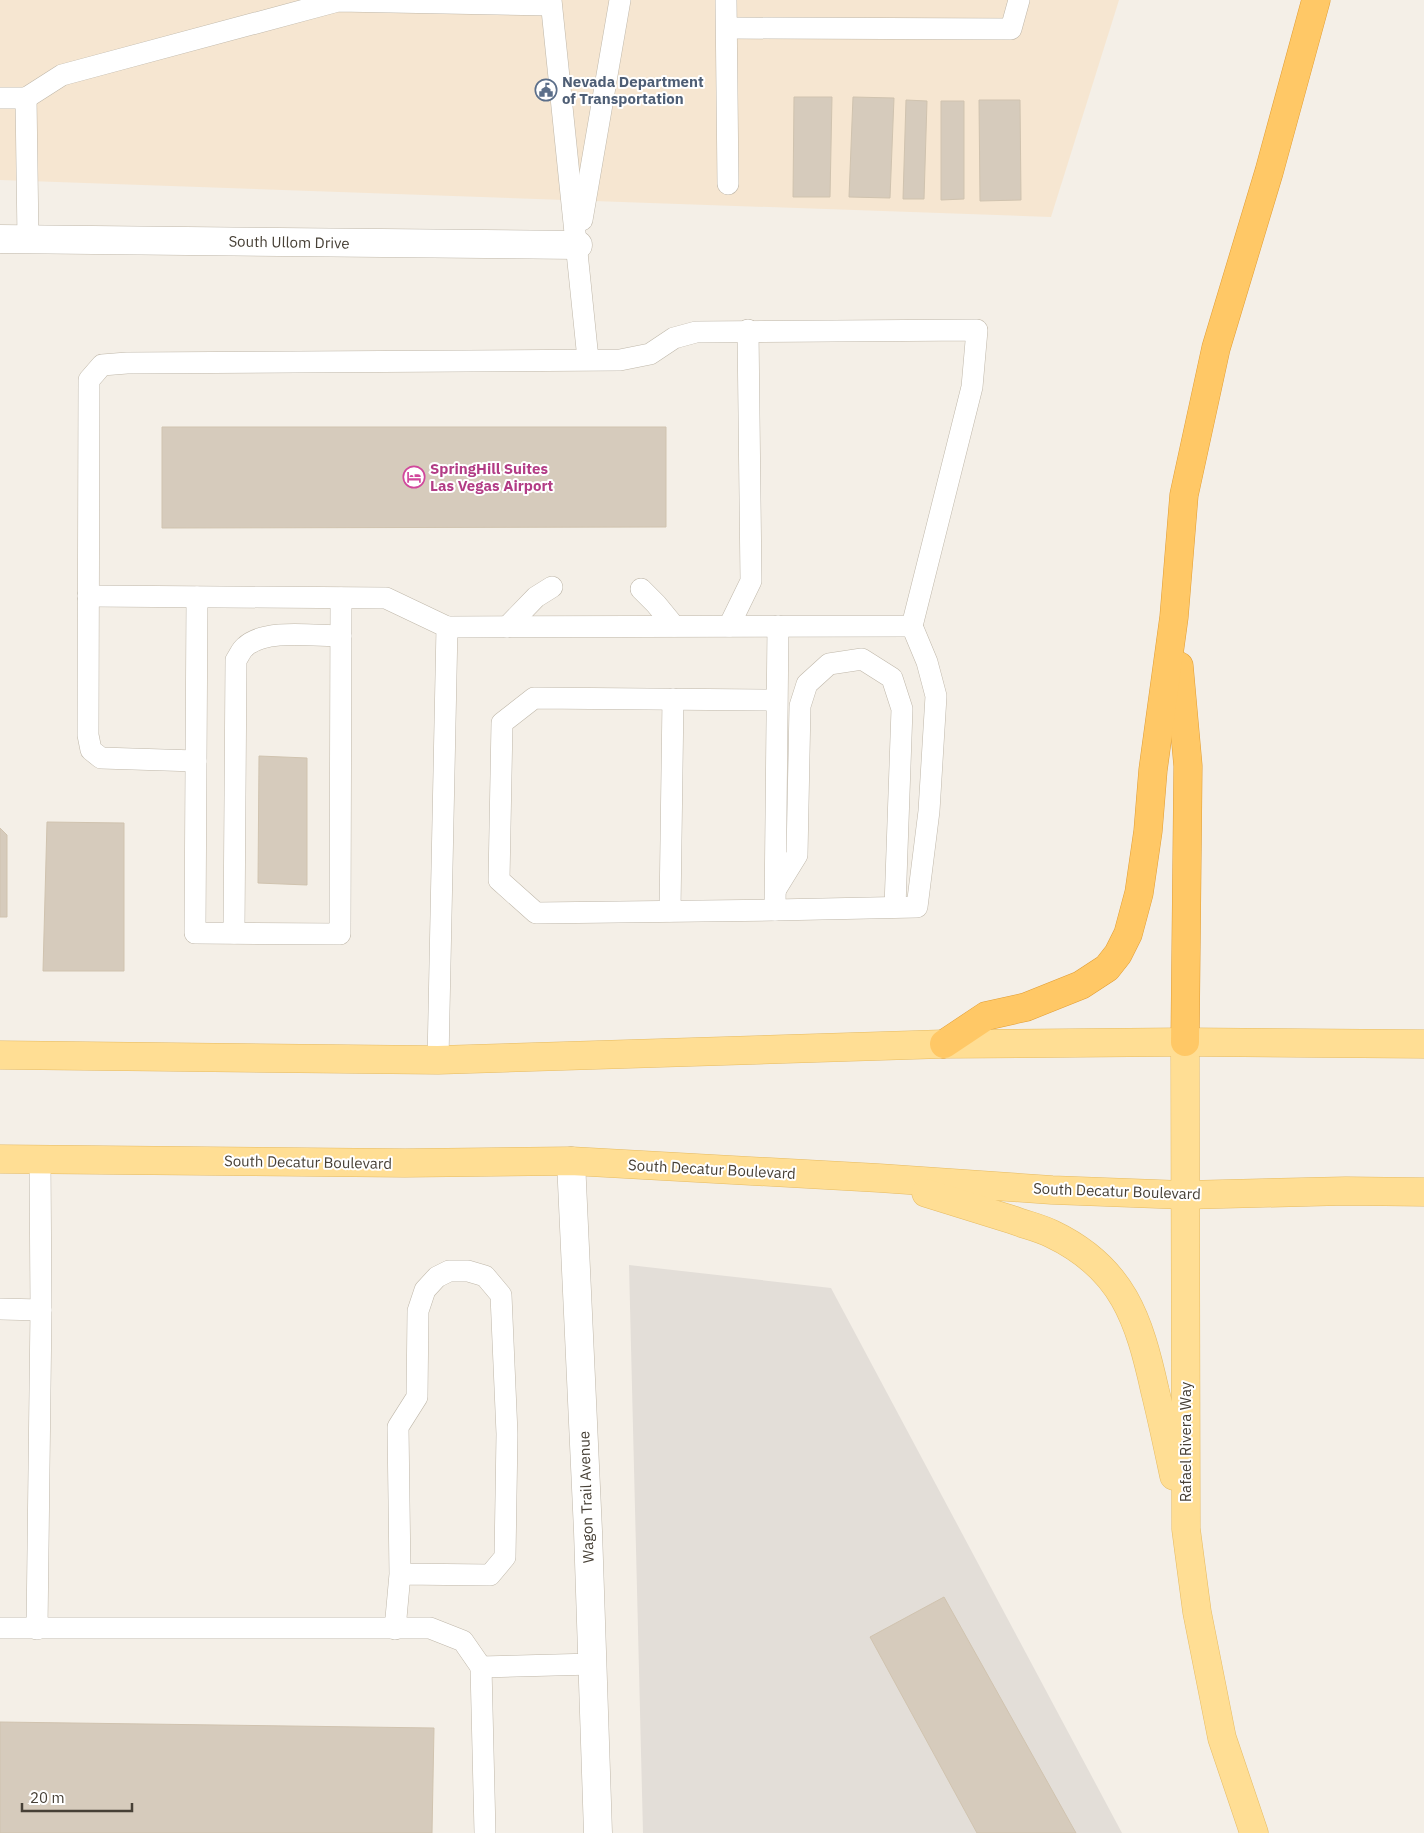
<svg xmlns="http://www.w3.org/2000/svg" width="1424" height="1833" viewBox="0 0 1424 1833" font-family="'IBM Plex Sans',sans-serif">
<rect width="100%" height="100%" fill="#f4efe7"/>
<path fill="#f6e6d1" d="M0 0H1119L1051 217 0 180Z"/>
<path fill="#e3ded8" d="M629 1265 831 1288 1122 1833H643Z"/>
<g fill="#d6cbbc" stroke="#d0c3af">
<path d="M794 97H832L830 197H793Z"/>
<path d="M853 97 894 98 890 198 849 197Z"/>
<path d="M906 100 927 101 924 199H903Z"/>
<path d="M979 100H1020L1021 200 980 201Z"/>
<path d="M941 101H964V199L941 200Z"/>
<path d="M162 427H666V527L162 528Z"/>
<path d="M259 756 307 758V885L258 883Z"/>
<path d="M47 822 124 823V971H43Z"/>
<path d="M0 828 7 835V917H0Z"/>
<path d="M944 1597 1076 1833H977L870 1637Z"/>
<path d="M0 1722 434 1728 432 1833H0Z"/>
</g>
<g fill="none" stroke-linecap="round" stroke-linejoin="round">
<g stroke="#bfb7a9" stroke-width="22">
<g id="service">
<path d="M551 0 588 359"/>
<path d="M726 0 728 184"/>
<path d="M727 28 1011 29 1019 0"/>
<path d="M0 98H26L28 239"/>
<path d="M26 98 62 75 338 1 551 5"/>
<path d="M582 220 620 0"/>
<path d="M641 589 656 604 674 626"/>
<path d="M88 596 386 598 447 627 438 1060"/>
<path d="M197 597 195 933 340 934 341 598"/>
<path d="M729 626 751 581 748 330"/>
<path d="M507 627 536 597 552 587"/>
<path d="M777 700 534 698 502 723 499 880 536 913 775 910 778 626"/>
<path d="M196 761 101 758 91 750 88 735 89 380 102 365 127 363 620 360 650 354 674 338 696 332 977 330 972 387 912 626 447 627"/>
<path d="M776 889 797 855 800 706 807 684 829 664 862 659 892 678 902 709 895 907"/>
<path d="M775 910 917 907 929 811 936 696 927 662 912 626"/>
<path d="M670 911 673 699"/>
<path d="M234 933 236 660C239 656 241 650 245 647 265 628 314 636 341 636"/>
<path d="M0 1309 41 1310"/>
<path d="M0 1628H430L463 1641 481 1667 593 1664"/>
<path d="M37 1629 41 1310 40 1159"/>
<path d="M395 1629 400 1574 398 1427 417 1397 418 1311 425 1290 437 1277 449 1271H468L485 1276 501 1295 507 1434 505 1557 490 1575 400 1574"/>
<path d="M481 1667 485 1833"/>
</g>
</g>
<g stroke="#bfb7a9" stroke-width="29">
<g id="minor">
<path d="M0 239 578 245"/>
<path d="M571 1161 588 1531 598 1833"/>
</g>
</g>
<g stroke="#e6bb62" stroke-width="29">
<g id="primary">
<path d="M1185 1042 1186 1529 1197 1612 1222 1738 1254 1833"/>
<path d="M0 1055 438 1060 944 1044 1185 1042 1424 1044"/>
<path d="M0 1159 405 1163 571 1161 879 1178 1052 1190 1184 1195 1346 1191 1424 1192"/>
<path d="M926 1193C955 1202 984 1211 1013 1220 1026 1225 1040 1228 1052 1234 1123 1268 1139 1319 1155 1391 1162 1419 1168 1448 1174 1476"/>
</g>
</g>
<g stroke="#e19d34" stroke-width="29">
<g id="motorway">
<path d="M1179 666 1188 766 1185 1042"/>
<path d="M944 1044 986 1016 1026 1007 1081 985 1107 968 1118 954 1128 934 1139 893 1148 831 1153 770 1174 617 1184 495 1216 348 1269 172 1316 0"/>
</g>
</g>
<use href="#service" stroke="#fff" stroke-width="21"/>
<use href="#minor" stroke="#fff" stroke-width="28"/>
<use href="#primary" stroke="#ffde94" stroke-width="28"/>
<use href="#motorway" stroke="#ffc866" stroke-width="28"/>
</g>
<defs>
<g id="civic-ring" transform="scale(1.125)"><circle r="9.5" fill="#fff" stroke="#5c6f8a" stroke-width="1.5"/><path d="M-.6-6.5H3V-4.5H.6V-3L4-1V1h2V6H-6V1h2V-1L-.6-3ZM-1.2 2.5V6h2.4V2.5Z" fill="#5c6f8a"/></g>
<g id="hotel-ring" transform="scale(1.125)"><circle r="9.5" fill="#fff" stroke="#d1479c" stroke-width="1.5"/><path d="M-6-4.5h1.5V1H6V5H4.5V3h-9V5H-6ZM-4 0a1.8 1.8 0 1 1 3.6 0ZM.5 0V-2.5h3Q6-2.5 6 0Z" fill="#d1479c"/></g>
</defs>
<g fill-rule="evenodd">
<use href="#civic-ring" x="546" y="90"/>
<use href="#hotel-ring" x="414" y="477"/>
</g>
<g text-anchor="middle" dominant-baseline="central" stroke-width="4" stroke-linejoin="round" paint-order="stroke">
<g font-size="15" font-weight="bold" fill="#4e5e75" stroke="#fff" text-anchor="start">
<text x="562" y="81">Nevada Department<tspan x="562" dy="17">of Transportation</tspan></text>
</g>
<g font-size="15" fill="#474036" stroke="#fff">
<text transform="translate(289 242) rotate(1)">South Ullom Drive</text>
<text transform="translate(308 1162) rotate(1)">South Decatur Boulevard</text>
<text transform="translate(712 1169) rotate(3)">South Decatur Boulevard</text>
<text transform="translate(1117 1191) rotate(2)">South Decatur Boulevard</text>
<text transform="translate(1185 1442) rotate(-90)">Rafael Rivera Way</text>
<text transform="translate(586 1497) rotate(-92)">Wagon Trail Avenue</text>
</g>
<g font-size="15" font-weight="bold" fill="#b23c85" stroke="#fff" text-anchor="start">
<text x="430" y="468">SpringHill Suites<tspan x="430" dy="17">Las Vegas Airport</tspan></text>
</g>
</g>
<path d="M22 1803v8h110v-8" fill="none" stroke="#474036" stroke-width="2.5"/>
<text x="30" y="1803" font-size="15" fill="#474036" stroke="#ffffff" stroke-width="4" paint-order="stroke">20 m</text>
</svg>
